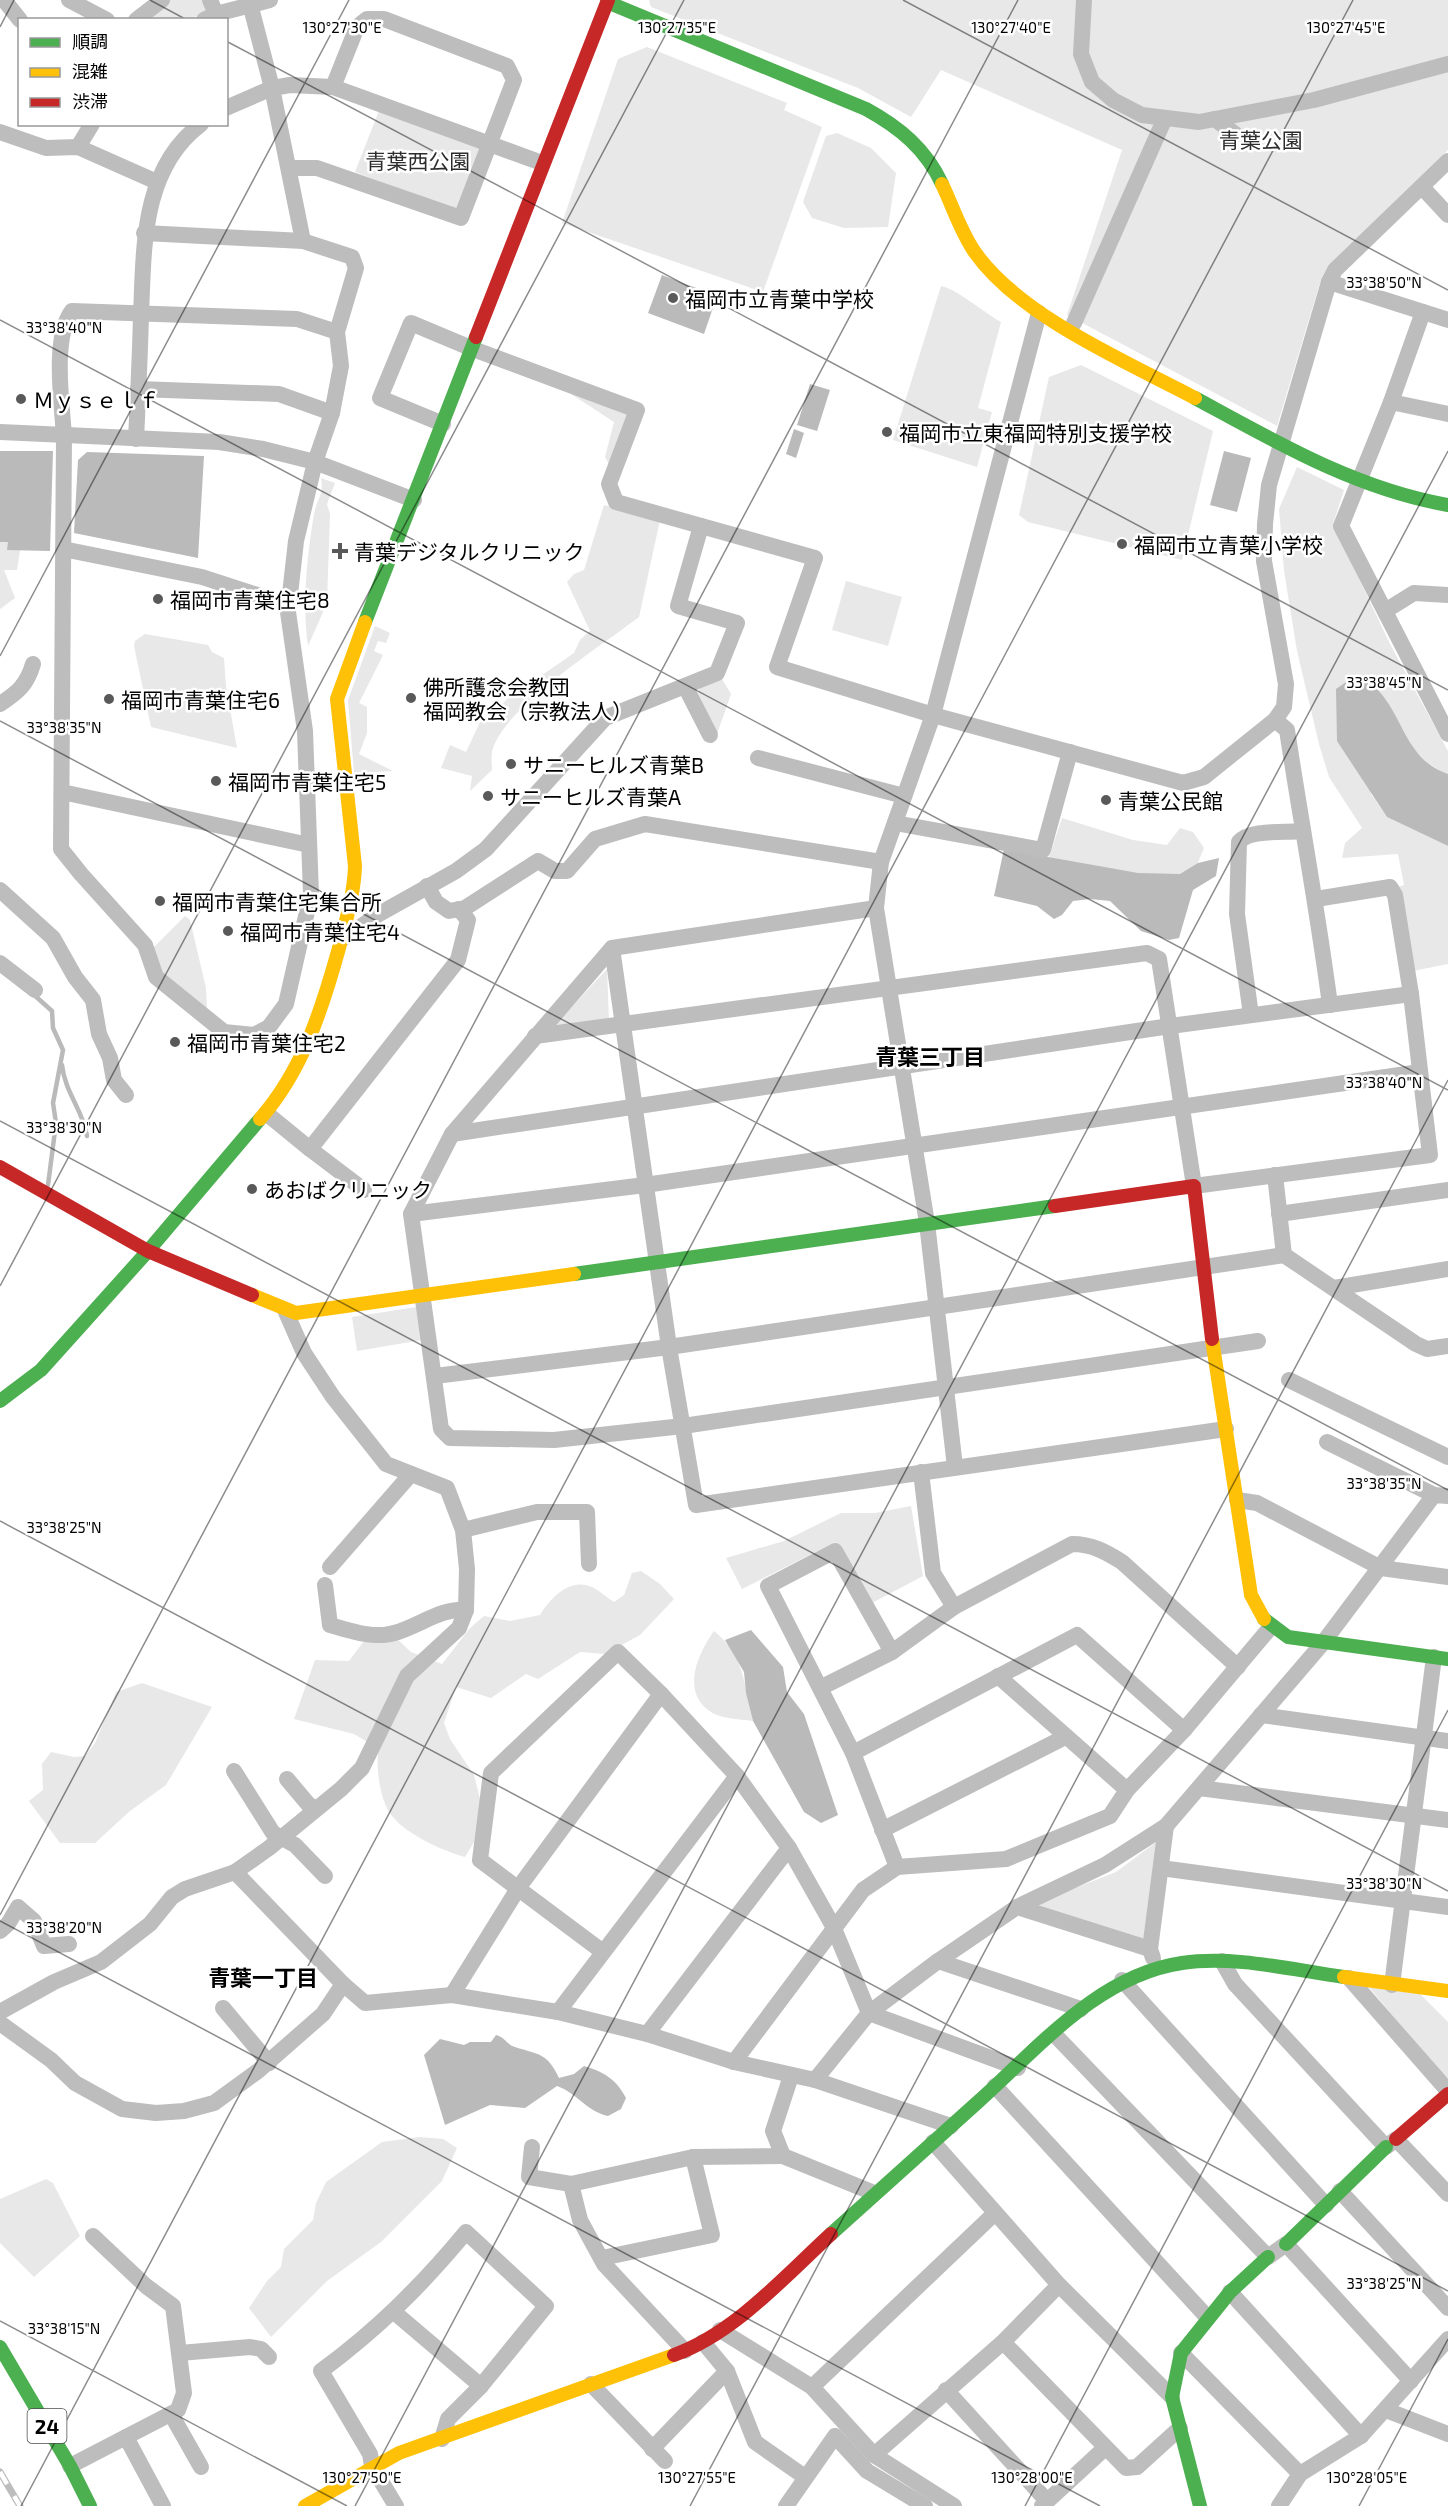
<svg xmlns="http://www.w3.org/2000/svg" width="1448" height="2506" viewBox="0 0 1448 2506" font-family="'Exo 2','Noto Sans JP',sans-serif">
<rect width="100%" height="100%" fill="#fff"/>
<g fill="#e8e8e8">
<path d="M169 0H203L206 10 192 19 145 20Z"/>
<path d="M649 0H1448V150L1329 267 1319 286 1277 426 1067 315 1122 150 941 70 911 117 858 88 651 7Z"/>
<path d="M647 47 787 103 784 110 822 127 763 292 562 223 618 59Z"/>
<path d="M380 108 481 147 457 211 355 172Z"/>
<path d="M837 133 871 148 896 173 888 227 844 228 812 218 803 202 826 136Z"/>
<path d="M941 286C957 289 983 312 1001 322L978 408 992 412 977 467 893 440Z"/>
<path d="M1081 365 1213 431 1182 560 1028 522 1019 515 1049 377Z"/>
<path d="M565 390 633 413 600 496 610 466 605 457 614 422Z"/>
<path d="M1297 467 1344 490 1333 524 1390 644 1448 751V774C1412 761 1397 721 1379 690L1371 794 1387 817 1448 846V964L1413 971 1398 887 1404 885 1398 854 1342 858 1345 843 1362 828 1329 777 1319 744 1297 651 1284 571 1279 509Z"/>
<path d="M321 478 335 483 327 504 330 514 327 603 308 646C302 604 307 556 314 514 317 498 324 496 321 478Z"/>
<path d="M604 505 660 520 639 617C604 644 501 709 492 752 491 757 492 764 492 770L470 791 472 776 441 768 450 745 466 752 480 722 486 721 506 700 574 653 580 640 590 631 567 582 574 574 584 570Z"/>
<path d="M0 542H8V550H20L17 570H4L15 598 0 609Z"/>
<path d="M846 581 902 597 888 646 832 630Z"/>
<path d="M375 626 390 633 386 643 378 641 374 651 383 655 359 703 367 707V733L359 754 393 771 354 773 348 700Z"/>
<path d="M145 634 208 645 212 652 224 658 226 686 237 748 151 727 134 646 135 641Z"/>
<path d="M722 679 731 694 717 734 698 693 701 685Z"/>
<path d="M1062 818 1133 840 1167 845 1180 828 1193 832 1204 848 1193 874 1176 886 1049 857Z"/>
<path d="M185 916 190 920 206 988 207 1010 161 974 150 951Z"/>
<path d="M607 969 609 1021 555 1025Z"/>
<path d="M416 1307 422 1340 357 1351 352 1317Z"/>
<path d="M911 1506 923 1576 872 1603 835 1542 742 1589 726 1558 784 1541 841 1513H875Z"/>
<path d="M641 1571 660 1584 674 1599 640 1635 605 1654 580 1652 538 1679 526 1674 491 1698 456 1687 444 1723 450 1739 474 1775 481 1803 479 1834 465 1857C443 1851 406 1834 392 1816 380 1802 375 1765 379 1749L354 1734 294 1719 315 1660 349 1661 364 1641 395 1637 411 1652 442 1664 470 1628 484 1616 510 1621 540 1615C550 1599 568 1579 589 1586 598 1589 606 1597 614 1602L624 1595 632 1573Z"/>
<path d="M714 1631C746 1657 743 1684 753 1721 739 1719 719 1719 708 1710 681 1689 699 1652 714 1631Z"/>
<path d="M142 1683 212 1707 166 1785 130 1811 95 1843H60L29 1801 43 1790 42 1764 51 1752 74 1757 85 1756 95 1743 116 1692Z"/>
<path d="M1159 1840 1145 1936 1141 1940 1034 1904 1116 1872Z"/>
<path d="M1369 1987 1420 1994 1448 2022V2078L1441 2074Z"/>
<path d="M419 2137 443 2139 457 2148 442 2181 381 2242 327 2281 271 2337 249 2308 267 2281 281 2267 284 2249 313 2220 316 2203 326 2182 382 2142Z"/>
<path d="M46 2179 53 2183 80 2236 34 2277 0 2243V2199Z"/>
</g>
<g fill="#bababa">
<path d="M662 275 717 296 704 334 648 313Z"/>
<path d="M810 384 830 390 817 431 797 425Z"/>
<path d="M794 429 804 433 796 458 786 454Z"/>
<path d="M0 451H53L50 551 7 550 8 542H0Z"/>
<path d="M1224 451 1251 458 1237 512 1210 505Z"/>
<path d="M87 452 204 456 198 558 74 533 78 460Z"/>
<path d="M1355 676C1363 680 1374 685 1379 691 1405 721 1406 759 1448 774V846L1387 817 1337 741 1336 689Z"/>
<path d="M1004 849 1138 873 1180 874 1198 863 1219 858 1216 876 1193 890 1179 938 1169 940 1141 931 1110 901 1090 899 1073 901 1062 915 1054 919 1037 906 994 896Z"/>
<path d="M751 1630 783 1667 787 1692 804 1714 838 1815 821 1823 804 1812 753 1721 746 1693 744 1672 725 1640Z"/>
<path d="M496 2035C505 2037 507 2045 515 2047 540 2055 547 2053 559 2078L574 2074 584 2066C604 2072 616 2079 626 2098L621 2109 608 2116C586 2111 577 2093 557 2086L525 2108 490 2105 445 2125 424 2055 440 2039 464 2045 470 2042H491Z"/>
</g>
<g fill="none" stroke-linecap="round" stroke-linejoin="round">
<g stroke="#bababa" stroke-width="4.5">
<path d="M33 994 52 1011 53 1028 63 1050 53 1103 56 1123 48 1185"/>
<path d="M62 1065C65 1093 83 1110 87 1136"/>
</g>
<g stroke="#bdbdbd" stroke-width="16">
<path d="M4 0 20 20"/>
<path d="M69 0 107 20"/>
<path d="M210 0 216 14"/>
<path d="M249 0 272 88 303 241 352 257 356 268 337 332 341 366 332 413 315 462 296 541 288 612 305 731 311 894 286 1004 269 1027 254 1035 224 1032 156 977 145 945 81 874 61 849 64 436C62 404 52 337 72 311L297 319 337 332"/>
<path d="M1084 0 1081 54 1092 82 1113 100 1142 115 1199 122 1314 100 1448 64"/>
<path d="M136 20 162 0"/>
<path d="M204 20 216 14 270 0"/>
<path d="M226 108 272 88 290 85 333 87 542 163"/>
<path d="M1215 119 1235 134"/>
<path d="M0 132 46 148 78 147 157 182"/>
<path d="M78 147 92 124"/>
<path d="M289 168H317L461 218 514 80 507 66 384 19H367L357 27 333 87"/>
<path d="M1422 187 1448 215"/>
<path d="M144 233 303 241"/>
<path d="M1329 282 1335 270 1448 161"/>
<path d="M1074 323 1165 118"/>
<path d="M138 389 279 394 332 413"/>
<path d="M1391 402 1423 312"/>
<path d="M1448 414 1391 402 1341 526 1448 734"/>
<path d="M443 424 380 398 411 323 473 349 637 410 609 484 616 502 815 558 777 667 933 715 1183 783 1204 777 1275 720 1284 707 1286 684 1264 561 1265 524 1269 485 1329 282 1448 320"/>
<path d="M0 432 219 442 263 449 315 462 414 500"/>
<path d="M136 439C138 398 140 356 141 315 144 248 141 169 201 124"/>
<path d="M63 549 202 577 288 605"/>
<path d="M1385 611 1414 593 1448 595"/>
<path d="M685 686 710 735"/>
<path d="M0 704C17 693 27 685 33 664"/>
<path d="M1275 720 1287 730C1301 822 1318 913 1330 1005"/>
<path d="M758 758 904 796"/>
<path d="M62 792 309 845"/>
<path d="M895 823 1043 850 1070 752"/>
<path d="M427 886 436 902 449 911 465 908 538 861 555 871H567L595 839 645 824 881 862"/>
<path d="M0 890 53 938 75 977 93 1000 99 1034 110 1058 114 1080 126 1095"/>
<path d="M876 908 612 948 452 1134 411 1214 441 1429 450 1438 554 1440 683 1426 1258 1341"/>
<path d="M341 940 379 914 456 871 486 849 605 718 717 673 737 623 678 606 701 526"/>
<path d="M612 948 669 1347 696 1505 1226 1429"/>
<path d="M0 963 35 990"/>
<path d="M1251 1015 1237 914 1239 842C1250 829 1285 833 1302 831"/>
<path d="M535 1036 1147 953 1159 959 1194 1186 1430 1155 1411 994 1395 895 1390 887 1316 899"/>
<path d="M266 1113 310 1149 458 960 468 920 459 909"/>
<path d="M452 1134 1170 1026 1411 994"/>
<path d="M310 1149 364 1190"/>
<path d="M1275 1175 1284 1255 1416 1344 1427 1349 1448 1346"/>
<path d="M411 1214 645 1185 1420 1072"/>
<path d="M1279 1214 1448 1190"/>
<path d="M1334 1288 1448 1269"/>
<path d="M435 1376 669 1347 1284 1255"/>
<path d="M1289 1380 1448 1457"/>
<path d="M1327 1442 1434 1495"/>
<path d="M955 1467 927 1223 876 908 881 862 933 715 1039 313"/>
<path d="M921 1472 933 1573 954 1607"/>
<path d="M1237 1500 1257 1503 1381 1568 1448 1577"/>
<path d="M463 1530 537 1512H587L589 1564"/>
<path d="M330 1567 411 1474"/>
<path d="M325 1585 330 1625C344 1629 361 1635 376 1635 408 1637 435 1607 466 1610"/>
<path d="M892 1652 835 1551 768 1586 853 1753 897 1867"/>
<path d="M998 1676 1127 1790"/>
<path d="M820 1688 892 1652 954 1607 1072 1544C1092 1544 1106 1552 1122 1562L1238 1667"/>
<path d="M1261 1715 1448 1741"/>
<path d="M853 1753 1077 1635 1184 1730"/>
<path d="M234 1771 273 1833 295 1845 325 1876"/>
<path d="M287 1779 308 1804 316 1809"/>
<path d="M1199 1788 1448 1820"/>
<path d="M882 1830 1065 1737"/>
<path d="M1161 1868 1448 1907"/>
<path d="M1017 1907 1105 1865 1166 1826 1322 1644 1434 1495 1448 1496"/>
<path d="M0 1931 8 1924 18 1907 34 1921 44 1946 69 1944"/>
<path d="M603 1952 480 1860 491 1773 618 1652 661 1694"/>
<path d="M1153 1958 1150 1949 1166 1826"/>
<path d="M938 1961 1081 2009"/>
<path d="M1222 1961 1235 1984 1386 2147 1396 2139 1448 2194"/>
<path d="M1349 1978 1448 2091"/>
<path d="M1122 1980 1326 2205"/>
<path d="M343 1984 365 2003 452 1995"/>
<path d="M1392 1985 1434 1657"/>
<path d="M223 2008 269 2063"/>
<path d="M0 2012 54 1982 101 1962 150 1924 172 1897 185 1889 235 1872 269 1848 341 1789 362 1768 407 1676 459 1628 466 1610 467 1569 463 1530 447 1488 386 1464 333 1397 304 1353 285 1310"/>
<path d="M558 2012 737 1776"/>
<path d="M0 2023 51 2060 75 2083 122 2109 156 2113 184 2111 214 2103 258 2071 323 2014 343 1984 235 1872"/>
<path d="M647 2034 789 1848"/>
<path d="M1054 2034 1268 2257 1286 2244 1411 2381"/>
<path d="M734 2062 863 1890 897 1867 1006 1859 1110 1816 1127 1790 1184 1730 1270 1628"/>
<path d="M815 2080 869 2013 938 1961 1017 1907 1150 1949"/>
<path d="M995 2086 1207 2317"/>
<path d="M951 2126 815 2080 734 2062 647 2034 558 2012 452 1995 519 1887 661 1694 737 1776 789 1848 833 1926 869 2013 1018 2068"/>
<path d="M933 2142 1059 2285 1172 2397"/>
<path d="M532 2147 529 2177 571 2184"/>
<path d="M783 2156 874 2193"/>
<path d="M1340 2191 1448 2308"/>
<path d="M602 2258 712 2235 693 2157"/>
<path d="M1230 2292 1361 2436"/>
<path d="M394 2312 481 2386"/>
<path d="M720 2330 812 2387 874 2455 954 2506"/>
<path d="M703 2342 727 2371 755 2442 805 2477"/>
<path d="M1003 2342 1126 2468 1137 2467 1180 2428"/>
<path d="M685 2351 604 2264 580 2220 571 2184 693 2157 783 2156 773 2131 791 2076"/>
<path d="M180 2353 250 2347 261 2349 269 2357"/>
<path d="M1181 2353 1300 2474"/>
<path d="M591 2384 665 2461"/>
<path d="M812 2387 994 2214"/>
<path d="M946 2390 1047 2501"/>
<path d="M1386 2410 1448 2434"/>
<path d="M171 2414 201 2467"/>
<path d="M126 2437 163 2506"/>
<path d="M652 2449 727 2371"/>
<path d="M874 2455 1003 2342 1059 2285"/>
<path d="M70 2466 178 2410 184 2393 173 2306 146 2286 93 2236"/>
<path d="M396 2506 372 2466 370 2454 321 2371C378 2329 422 2285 466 2232L546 2306 481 2386 448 2419 442 2439"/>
<path d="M786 2506 835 2436 867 2471 925 2506"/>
<path d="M1042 2506 1105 2448"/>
<path d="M1279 2506 1300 2474 1361 2436 1448 2339"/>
</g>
<g stroke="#4caf50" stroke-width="14">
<path d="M607 2 866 109C899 127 926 149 942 184"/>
<path d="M1195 398C1276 442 1356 489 1448 505"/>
<path d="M365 622 476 337"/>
<path d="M574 1274 1055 1206"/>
<path d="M0 1401 41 1370 148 1251 260 1119"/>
<path d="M1264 1619 1288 1637 1448 1659"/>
<path d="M831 2234C880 2190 930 2145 979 2101 1038 2048 1099 1975 1182 1963 1234 1955 1292 1970 1344 1977"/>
<path d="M1286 2244 1386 2147"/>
<path d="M0 2347 70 2466 90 2506"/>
<path d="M1200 2506 1172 2397 1181 2353 1230 2292 1268 2257"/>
</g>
<g stroke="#ffc107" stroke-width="14">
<path d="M942 184C953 207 960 230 974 251 1019 316 1125 361 1195 398"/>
<path d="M260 1119C303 1070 322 1009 339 948 346 920 354 895 355 866L337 699 365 622"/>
<path d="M252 1295 296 1313 574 1274"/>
<path d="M1212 1339 1251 1595 1264 1619"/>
<path d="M1344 1977 1448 1991"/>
<path d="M305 2506 399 2453 674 2355"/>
</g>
<g stroke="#c62828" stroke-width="14">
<path d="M476 337 608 0"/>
<path d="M0 1167 148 1251 252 1295"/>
<path d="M1055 1206 1194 1186 1212 1339"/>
<path d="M1396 2139 1448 2094"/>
<path d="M674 2355C735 2333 784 2277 831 2234"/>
</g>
<g stroke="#bdbdbd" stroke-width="7">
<path id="rail" d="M0 2472 20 2506"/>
</g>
<use href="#rail" stroke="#fff" stroke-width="4.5" stroke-dasharray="14" stroke-linecap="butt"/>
</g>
<path fill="none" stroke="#000" stroke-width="1.5" stroke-opacity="0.45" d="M150 0 187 20M903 0 1448 290M0 27 14 0M226 41 1448 690M0 320 1448 1090M0 656 349 0M0 721 1448 1490M0 1121 1448 1891M0 1286 684 0M0 1521 1448 2291M0 1915 1018 0M0 1921 1100 2506M0 2321 347 2506M21 2506 1353 0M355 2506 1448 451M690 2506 1448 1080M1025 2506 1448 1710M1359 2506 1448 2339"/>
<g fill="#595959" stroke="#fff" stroke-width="2">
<circle cx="673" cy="298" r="6"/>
<circle cx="21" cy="399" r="6"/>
<circle cx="887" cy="432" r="6"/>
<circle cx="1122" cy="544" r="6"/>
<path d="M337 542h6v6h6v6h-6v6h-6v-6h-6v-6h6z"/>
<circle cx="158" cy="599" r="6"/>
<circle cx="411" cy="698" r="6"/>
<circle cx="109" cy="699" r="6"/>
<circle cx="511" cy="764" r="6"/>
<circle cx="216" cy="781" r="6"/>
<circle cx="488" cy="796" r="6"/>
<circle cx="1106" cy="800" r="6"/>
<circle cx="160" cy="901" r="6"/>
<circle cx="228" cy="931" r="6"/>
<circle cx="175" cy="1042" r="6"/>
<circle cx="252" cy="1189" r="6"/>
</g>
<g text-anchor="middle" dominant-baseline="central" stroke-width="5" stroke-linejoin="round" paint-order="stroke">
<rect fill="#fff" stroke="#4c4c4c" stroke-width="1.5" x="27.5" y="2409" width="39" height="34" rx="4.5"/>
<g font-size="20" font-weight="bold" fill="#000">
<text x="47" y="2426">24</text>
</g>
<g font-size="21" fill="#2d2d2d" stroke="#fff">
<text x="1261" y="139">青葉公園</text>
<text x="418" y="160">青葉西公園</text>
</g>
<g font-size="21" fill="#000" stroke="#fff" text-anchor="start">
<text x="685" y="298">福岡市立青葉中学校</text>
<text x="33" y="399">Ｍｙｓｅｌｆ</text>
<text x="899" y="432">福岡市立東福岡特別支援学校</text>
<text x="1134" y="544">福岡市立青葉小学校</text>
<text x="354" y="551">青葉デジタルクリニック</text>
<text x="170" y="599">福岡市青葉住宅8</text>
<text x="423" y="686">佛所護念会教団<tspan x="423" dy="24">福岡教会（宗教法人）</tspan></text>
<text x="121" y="699">福岡市青葉住宅6</text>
<text x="523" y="764">サニーヒルズ青葉B</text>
<text x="228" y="781">福岡市青葉住宅5</text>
<text x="500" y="796">サニーヒルズ青葉A</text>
<text x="1118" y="800">青葉公民館</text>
<text x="172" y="901">福岡市青葉住宅集合所</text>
<text x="240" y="931">福岡市青葉住宅4</text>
<text x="187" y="1042">福岡市青葉住宅2</text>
<text x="264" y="1189">あおばクリニック</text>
</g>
<g font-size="22" font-weight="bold" fill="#000" stroke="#fff">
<text x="930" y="1056">青葉三丁目</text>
<text x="263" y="1977">青葉一丁目</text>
</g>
</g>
<g font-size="15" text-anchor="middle" fill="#000" stroke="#fff" stroke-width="5" stroke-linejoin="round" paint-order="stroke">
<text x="342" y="33">130°27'30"E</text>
<text x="1011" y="33">130°27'40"E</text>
<text x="1346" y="33">130°27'45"E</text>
<text x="677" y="33">130°27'35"E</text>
<text x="1384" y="288">33°38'50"N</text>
<text x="64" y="333">33°38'40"N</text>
<text x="1384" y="688">33°38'45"N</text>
<text x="64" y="733">33°38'35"N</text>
<text x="1384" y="1088">33°38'40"N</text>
<text x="64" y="1133">33°38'30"N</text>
<text x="1384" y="1489">33°38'35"N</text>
<text x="64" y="1533">33°38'25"N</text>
<text x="1384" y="1889">33°38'30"N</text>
<text x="64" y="1933">33°38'20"N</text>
<text x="1384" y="2289">33°38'25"N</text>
<text x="64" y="2334">33°38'15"N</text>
<text x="362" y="2483">130°27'50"E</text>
<text x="697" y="2483">130°27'55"E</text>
<text x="1032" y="2483">130°28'00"E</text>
<text x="1367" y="2483">130°28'05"E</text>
</g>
<rect x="18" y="18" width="210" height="108" fill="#ffffff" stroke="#999999" stroke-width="1.5"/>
<rect x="30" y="38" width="30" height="9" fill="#4caf50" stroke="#999999" stroke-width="1.5"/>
<text x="72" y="48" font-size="18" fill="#000000">順調</text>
<rect x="30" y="68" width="30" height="9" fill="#ffc107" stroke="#999999" stroke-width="1.5"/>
<text x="72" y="78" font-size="18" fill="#000000">混雑</text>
<rect x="30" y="98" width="30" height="9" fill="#c62828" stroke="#999999" stroke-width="1.5"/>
<text x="72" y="108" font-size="18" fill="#000000">渋滞</text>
</svg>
